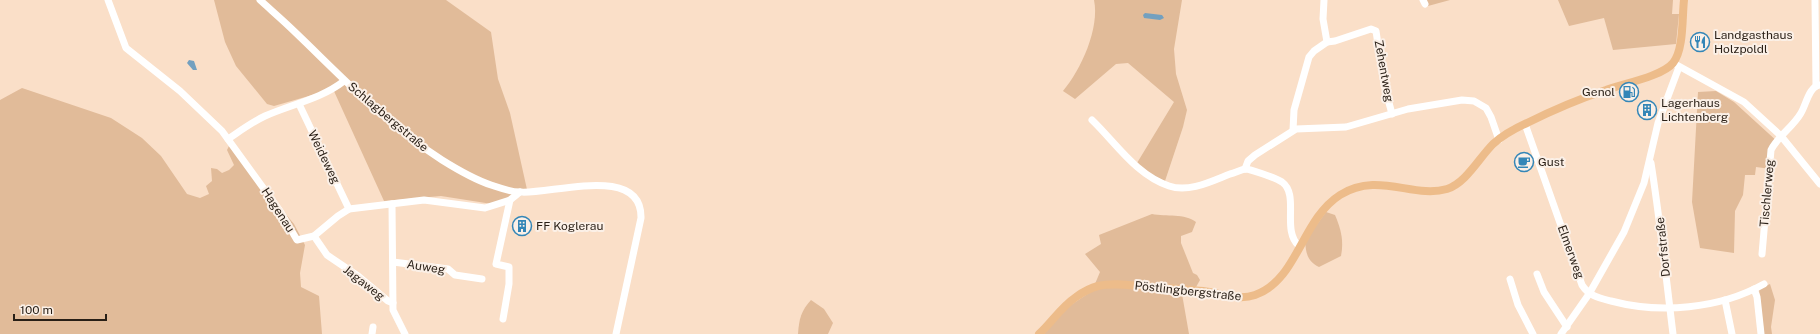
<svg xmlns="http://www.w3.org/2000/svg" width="1820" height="334" viewBox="0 0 1820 334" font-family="'Public Sans',sans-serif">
<rect width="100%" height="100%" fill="#fadfc8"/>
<g fill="#e1bb99">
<path d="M214 0H446L491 32 498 79 510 113 528 194 492 204 441 196 384 201 333 89 274 106 267 104 236 66 225 42Z"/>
<path d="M1094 0H1182L1174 49 1176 74 1187 110 1183 127 1165 181 1151 175 1137 163 1174 102 1128 63 1116 64 1075 99 1063 91C1081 70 1100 28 1094 0Z"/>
<path d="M1426 0H1450L1428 6Z"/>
<path d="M1558 0H1673L1672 14H1679L1676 44 1613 50 1604 18 1569 26Z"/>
<path d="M22 88 111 118 142 138 161 156 187 194 200 198 209 194 206 186 212 181 211 168 217 169 222 173 229 170 234 165 227 150 229 146 294 224 305 245 300 273 301 287 319 296 322 334H0V100Z"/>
<path d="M1716 91 1734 102 1779 143 1774 149 1771 169 1756 167 1755 175H1745L1743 195 1735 211 1734 253 1700 248 1692 202 1698 92Z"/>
<path d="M1326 212 1335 215C1341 229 1344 241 1341 256L1319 267C1307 261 1306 253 1305 241Z"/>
<path d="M1152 214C1166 217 1185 213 1196 222L1192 232 1181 236V243L1193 273 1197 275 1200 280 1196 287H1185L1182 294 1189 334H1044L1068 307 1092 291 1100 272 1085 254 1101 244 1099 235Z"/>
<path d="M1770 284 1775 300 1771 327 1772 334H1764L1759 289Z"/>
<path d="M811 300 824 309 833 323 828 334H798C799 319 801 311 811 300Z"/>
</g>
<g fill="#73a0bf">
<path d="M1145 13 1162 15 1164 18 1160 20 1144 18 1143 15Z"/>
<path d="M189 60 194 61 197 70H193L187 63Z"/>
</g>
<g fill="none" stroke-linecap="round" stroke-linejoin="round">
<g stroke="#fff" stroke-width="7">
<path d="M108 0 126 48 180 91 222 131 280 211 297 240 314 236 338 216 349 209 424 200 485 208 510 200 520 192"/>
<path d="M260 0C272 11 284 21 296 33 343 78 387 125 442 160 458 170 473 179 491 185 500 188 510 192 520 192 550 195 642 163 641 218L616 334"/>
<path d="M1423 0 1425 4"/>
<path d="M1815 0 1816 86"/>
<path d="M1327 42 1335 41 1371 29 1376 31 1384 84 1392 114"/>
<path d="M1675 64 1744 102 1781 136 1820 184"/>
<path d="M299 104 349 209"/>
<path d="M1092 120C1116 143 1136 175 1169 186 1189 193 1212 181 1230 174 1235 173 1240 170 1245 169 1250 169 1276 178 1282 182 1300 195 1281 230 1299 246"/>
<path d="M1525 124 1582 285C1589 296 1599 298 1611 301 1660 314 1719 309 1764 284"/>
<path d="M1293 130 1294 110 1309 57 1314 51 1327 42 1323 19 1324 0"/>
<path d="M228 139C240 131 252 122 265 116 292 104 321 99 344 81"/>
<path d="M1651 163C1660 220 1666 277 1673 334"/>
<path d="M1245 169 1248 161 1255 155 1296 129 1346 127 1408 109 1462 100 1474 101 1486 108 1491 117 1499 140"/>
<path d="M392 204 393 310 405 334"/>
<path d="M314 236 327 255 358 276 388 301 393 303"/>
<path d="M1762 254 1771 150C1778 136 1793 127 1801 113 1806 105 1809 86 1820 85"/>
<path d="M393 262 448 269 455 275 482 279"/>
<path d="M1537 274 1544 292 1567 327"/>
<path d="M1510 279 1518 305 1533 334"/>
<path d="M1754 289 1757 297 1761 334"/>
<path d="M1725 300 1732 334"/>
<path d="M503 319 509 284V267L496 264 510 200"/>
<path d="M372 334 373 327"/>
<path d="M1561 334 1589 294 1624 232 1644 183 1658 123 1679 67"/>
</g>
<path stroke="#edbc8a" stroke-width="8" d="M1039 334C1052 322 1061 307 1076 297 1083 292 1090 288 1098 286 1115 282 1134 286 1151 287 1168 288 1186 289 1203 291 1220 293 1238 301 1255 295 1298 280 1301 220 1340 195 1378 171 1413 199 1447 189 1466 183 1479 158 1493 144 1502 136 1516 128 1527 123 1553 110 1579 99 1606 90 1622 84 1663 76 1673 63 1684 50 1682 17 1684 0"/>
</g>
<defs>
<g id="restaurant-ring" transform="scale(1)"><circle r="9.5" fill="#fbf0e7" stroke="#3486b7" stroke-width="1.5"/><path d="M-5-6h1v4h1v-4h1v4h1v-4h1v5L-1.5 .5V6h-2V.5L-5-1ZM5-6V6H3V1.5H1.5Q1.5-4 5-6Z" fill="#3486b7"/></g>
<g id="fuel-ring" transform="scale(1)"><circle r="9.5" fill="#fbf0e7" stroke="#3486b7" stroke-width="1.5"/><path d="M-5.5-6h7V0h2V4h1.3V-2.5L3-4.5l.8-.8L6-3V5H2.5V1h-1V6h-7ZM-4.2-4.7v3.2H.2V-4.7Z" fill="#3486b7"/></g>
<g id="building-ring" transform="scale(1)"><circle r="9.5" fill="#fbf0e7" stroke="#3486b7" stroke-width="1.5"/><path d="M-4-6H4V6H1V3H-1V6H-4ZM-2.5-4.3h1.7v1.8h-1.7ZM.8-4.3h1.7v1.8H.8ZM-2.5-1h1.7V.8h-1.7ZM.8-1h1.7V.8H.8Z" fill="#3486b7"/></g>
<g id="cafe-ring" transform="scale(1)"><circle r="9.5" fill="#fbf0e7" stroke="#3486b7" stroke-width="1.5"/><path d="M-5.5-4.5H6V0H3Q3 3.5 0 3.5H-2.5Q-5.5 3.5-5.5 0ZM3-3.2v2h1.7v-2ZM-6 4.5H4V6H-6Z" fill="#3486b7"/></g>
</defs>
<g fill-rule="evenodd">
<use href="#restaurant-ring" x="1700" y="42"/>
<use href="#fuel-ring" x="1629" y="92"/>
<use href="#building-ring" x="1647" y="110"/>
<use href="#cafe-ring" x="1524" y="162"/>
<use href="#building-ring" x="522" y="226"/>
</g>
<g text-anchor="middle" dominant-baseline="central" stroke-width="4" stroke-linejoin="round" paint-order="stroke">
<g font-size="12" fill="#291f16" stroke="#fbf0e7" text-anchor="start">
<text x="1714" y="35">Landgasthaus<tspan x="1714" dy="14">Holzpoldl</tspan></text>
<text x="1615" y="92" text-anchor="end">Genol</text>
<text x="1661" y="103">Lagerhaus<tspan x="1661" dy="14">Lichtenberg</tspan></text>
<text x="1538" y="162">Gust</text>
<text x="536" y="226">FF Koglerau</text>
</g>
<g font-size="12" fill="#291f16" stroke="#fbf0e7">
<text transform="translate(1384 71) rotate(80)">Zehentweg</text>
<text transform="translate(388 117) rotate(40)">Schlagbergstraße</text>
<text transform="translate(324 157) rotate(64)">Weideweg</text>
<text transform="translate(1767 193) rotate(-85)">Tischlerweg</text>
<text transform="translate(278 210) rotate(57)">Hagenau</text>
<text transform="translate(1663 247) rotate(-96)">Dorfstraße</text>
<text transform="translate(1571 252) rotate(70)">Elmerweg</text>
<text transform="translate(426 267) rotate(9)">Auweg</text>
<text transform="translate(364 283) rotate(38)">Jagaweg</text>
<text transform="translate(1188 291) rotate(6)">Pöstlingbergstraße</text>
</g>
</g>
<path d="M14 314v6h92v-6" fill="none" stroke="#291f16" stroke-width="2"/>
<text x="20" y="314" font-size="12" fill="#291f16" stroke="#fbf0e7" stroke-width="3" paint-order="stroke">100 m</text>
</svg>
